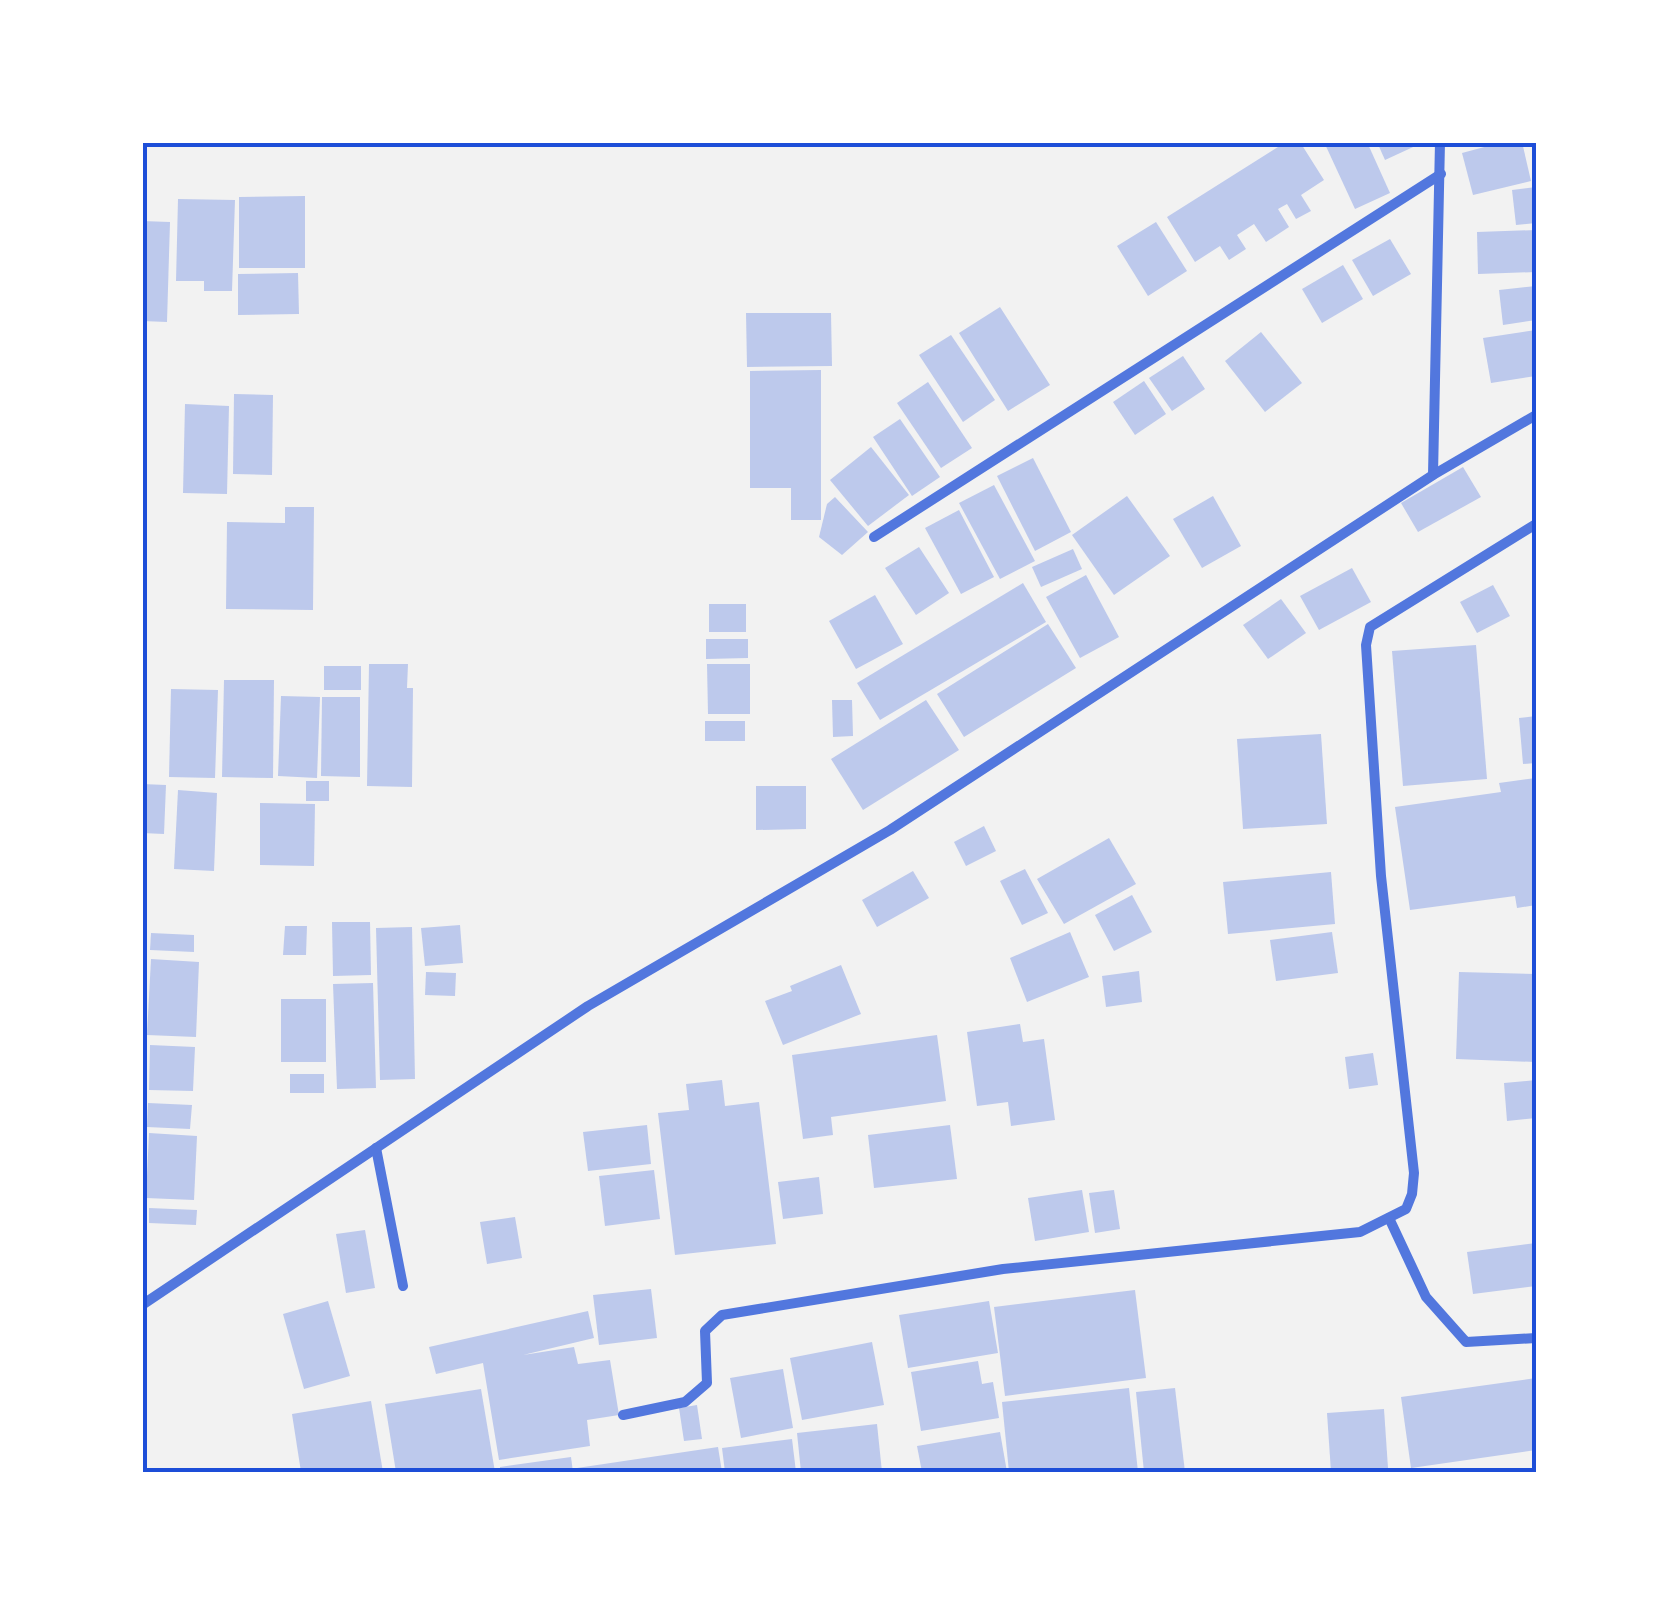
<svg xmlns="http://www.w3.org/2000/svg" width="1679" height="1615" viewBox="0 0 1679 1615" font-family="Arial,sans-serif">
<rect width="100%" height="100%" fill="#f2f2f2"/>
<g fill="#bdc9ec">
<path d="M1286 142H1300L1324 180 1301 195 1311 211 1296 219 1287 204 1278 209 1289 227 1266 242 1254 224 1237 235 1246 249 1229 260 1220 246 1195 262 1167 217Z"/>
<path d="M1324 142H1367L1390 193 1355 209Z"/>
<path d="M1377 142H1424L1385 160Z"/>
<path d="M1503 142H1522L1531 181 1473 195 1462 153Z"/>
<path d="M1536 187V223L1516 225 1512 190Z"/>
<path d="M305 196V268H239V197Z"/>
<path d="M178 199 235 200 232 291H204V281H176Z"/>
<path d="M142 221 170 222 167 322 142 321Z"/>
<path d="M1156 222 1187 271 1148 296 1117 246Z"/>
<path d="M1536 230V272L1478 274 1477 232Z"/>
<path d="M1390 239 1411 274 1373 296 1352 260Z"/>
<path d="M1343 265 1363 299 1322 323 1302 289Z"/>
<path d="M298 273 299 314 238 315V274Z"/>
<path d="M1536 286V320L1503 325 1499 290Z"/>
<path d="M1000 307 1050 385 1008 411 959 333Z"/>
<path d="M746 313H831L832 366 747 367Z"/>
<path d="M1536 330V376L1491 383 1483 338Z"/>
<path d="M1261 332 1302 383 1265 412 1225 361Z"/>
<path d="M951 335 995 400 963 422 919 355Z"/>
<path d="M1183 356 1205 389 1172 411 1149 378Z"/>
<path d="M821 370V520H791V488H750V371Z"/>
<path d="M1144 381 1166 414 1135 435 1113 402Z"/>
<path d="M928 382 972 448 941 468 897 403Z"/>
<path d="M234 394 273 395 272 475 233 474Z"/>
<path d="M185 404 229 406 227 494 183 493Z"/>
<path d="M900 419 940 477 912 496 873 437Z"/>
<path d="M871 447 909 495 868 526 830 480Z"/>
<path d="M1033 458 1071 532 1035 551 997 476Z"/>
<path d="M1463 467 1481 497 1418 532 1401 503Z"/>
<path d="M994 485 1035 561 1000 579 959 503Z"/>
<path d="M1127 496 1170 556 1114 595 1072 535Z"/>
<path d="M1213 496 1241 546 1202 568 1173 519Z"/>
<path d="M835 497 868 532 842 555 819 537 827 504Z"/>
<path d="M285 507H314L313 610 226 609 227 522 285 523Z"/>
<path d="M959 510 994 577 961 594 925 528Z"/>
<path d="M919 547 949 593 916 615 885 568Z"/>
<path d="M1073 549 1082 569 1041 587 1032 567Z"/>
<path d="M1352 568 1371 602 1319 630 1300 596Z"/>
<path d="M1086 575 1119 637 1080 658 1046 597Z"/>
<path d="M1023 583 1046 622 880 720 857 683Z"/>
<path d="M1493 585 1510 616 1477 633 1460 602Z"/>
<path d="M875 595 903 644 856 669 829 621Z"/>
<path d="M1281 599 1306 633 1268 659 1243 625Z"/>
<rect x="709" y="604" width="37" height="28"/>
<path d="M1048 624 1076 668 964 737 937 694Z"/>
<path d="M706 639H748V658L706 659Z"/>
<path d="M1476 645 1487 779 1403 786 1392 651Z"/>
<path d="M369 664H408L407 688H413L412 787 367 786Z"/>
<path d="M707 664H750V714H708Z"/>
<rect x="324" y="666" width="37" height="24"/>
<path d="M224 680H274L273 778 222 777Z"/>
<path d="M171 689 218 690 215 778 169 777Z"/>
<path d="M281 696 320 697 317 778 278 776Z"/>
<path d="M322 697H360V777L321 776Z"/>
<path d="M832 700H852L853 736 833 737Z"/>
<path d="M926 700 959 750 863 810 831 759Z"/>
<path d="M1536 716V763L1523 764 1519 718Z"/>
<rect x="705" y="721" width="40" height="20"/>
<path d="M1321 734 1327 824 1243 829 1237 739Z"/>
<path d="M1536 778V905L1517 908 1515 896 1410 910 1395 807 1501 792 1499 783Z"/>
<rect x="306" y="781" width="23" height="20"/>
<path d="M142 784 166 785 164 834 142 833Z"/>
<path d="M756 786H806V829L756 830Z"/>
<path d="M178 790 217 793 214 871 174 869Z"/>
<path d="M260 803 315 804 314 866 260 865Z"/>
<path d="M984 826 996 851 966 866 954 842Z"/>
<path d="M1109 838 1136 884 1064 924 1037 879Z"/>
<path d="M1025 869 1048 913 1022 925 1000 881Z"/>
<path d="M913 871 929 898 877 927 862 900Z"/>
<path d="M1331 872 1335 924 1228 934 1223 882Z"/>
<path d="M1132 895 1152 932 1114 951 1095 915Z"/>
<path d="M332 922H370L371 975 333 976Z"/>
<path d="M460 925 463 963 425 966 421 928Z"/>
<path d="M285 926H307L306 955H283Z"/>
<path d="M412 927 415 1079 380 1080 376 928Z"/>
<path d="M1070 932 1089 977 1027 1002 1010 958Z"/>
<path d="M1332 932 1338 973 1276 981 1270 940Z"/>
<path d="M151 933 194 935V952L150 950Z"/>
<path d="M151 959 199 962 196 1037 147 1035Z"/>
<path d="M841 965 861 1014 783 1045 765 1001 792 991 790 986Z"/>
<path d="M1139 971 1142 1002 1106 1007 1102 976Z"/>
<path d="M426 972 456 973 455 996 425 995Z"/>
<path d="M1459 972 1536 974V1062L1456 1059Z"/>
<path d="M373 983 376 1088 337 1089 333 984Z"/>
<rect x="281" y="999" width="45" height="63"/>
<path d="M1020 1024 1023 1042 1044 1039 1055 1120 1011 1126 1008 1102 977 1106 967 1032Z"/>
<path d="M937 1035 946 1101 831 1117 833 1135 803 1139 792 1055Z"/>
<path d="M150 1045 195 1047 193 1091 149 1090Z"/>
<path d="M1373 1053 1378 1085 1349 1089 1345 1057Z"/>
<rect x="290" y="1074" width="34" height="19"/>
<path d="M722 1080 725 1106 759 1102 776 1244 675 1255 658 1113 689 1110 686 1084Z"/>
<path d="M1536 1080V1118L1507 1121 1504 1083Z"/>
<path d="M148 1103 192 1105 190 1129 147 1127Z"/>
<path d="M647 1125 651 1164 588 1171 583 1132Z"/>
<path d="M950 1125 957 1179 874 1188 868 1135Z"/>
<path d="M149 1133 197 1136 194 1200 146 1198Z"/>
<path d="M654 1170 660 1219 605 1226 599 1176Z"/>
<path d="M819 1177 823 1214 783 1219 778 1182Z"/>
<path d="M1082 1190 1089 1232 1035 1241 1028 1198Z"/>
<path d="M1114 1190 1120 1229 1095 1233 1089 1193Z"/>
<path d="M149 1208 197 1210 196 1225 149 1223Z"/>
<path d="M515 1217 522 1258 487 1264 480 1222Z"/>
<path d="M365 1230 375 1288 346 1293 336 1234Z"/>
<path d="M1536 1243V1286L1473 1294 1467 1252Z"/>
<path d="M651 1289 657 1338 599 1345 593 1295Z"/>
<path d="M1135 1290 1146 1378 1005 1396 994 1307Z"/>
<path d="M328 1301 350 1376 304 1389 283 1314Z"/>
<path d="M989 1301 998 1353 908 1368 899 1315Z"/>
<path d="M588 1311 594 1338 523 1355 574 1347 578 1364 610 1360 619 1415 587 1420 590 1446 499 1460 483 1363 436 1374 429 1347Z"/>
<path d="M872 1342 884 1405 802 1420 790 1358Z"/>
<path d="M978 1361 982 1384 993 1382 999 1418 921 1431 911 1372Z"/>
<path d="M783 1369 793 1428 741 1438 730 1378Z"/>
<path d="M1536 1378V1450L1411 1468 1401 1397Z"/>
<path d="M1129 1388 1138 1472H1009L1002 1402Z"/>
<path d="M1175 1388 1185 1472H1144L1136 1392Z"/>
<path d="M481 1389 495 1472H396L385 1404Z"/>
<path d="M371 1401 383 1472H301L292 1414Z"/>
<path d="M697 1405 702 1439 684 1441 679 1408Z"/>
<path d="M1384 1409 1388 1468 1331 1472 1327 1413Z"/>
<path d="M877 1424 882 1472H801L797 1433Z"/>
<path d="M1000 1432 1007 1472H922L917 1446Z"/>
<path d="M792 1439 796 1472H725L722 1448Z"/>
<path d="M718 1447 722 1472H578L577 1468Z"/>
<path d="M571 1457 573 1472H500V1467Z"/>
</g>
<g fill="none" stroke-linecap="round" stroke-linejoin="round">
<g stroke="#5277de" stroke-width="10">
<path d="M1433 475 1440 142"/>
<path d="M874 537 1441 174"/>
<path d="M376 1148 403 1286"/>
<path d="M1389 1218 1426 1297 1466 1342 1536 1338"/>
<path d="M142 1305 588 1006 890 830 1433 475 1536 415"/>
<path d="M623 1415 685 1402 707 1383 705 1331 722 1315 1003 1269 1360 1232 1406 1209 1412 1194 1414 1173 1381 876 1366 645 1370 627 1536 524"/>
</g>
</g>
<rect width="1679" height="1615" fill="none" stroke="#ffffff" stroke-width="290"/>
<rect x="145" y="145" width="1389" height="1325" fill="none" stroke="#1d4ed8" stroke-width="4"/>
</svg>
